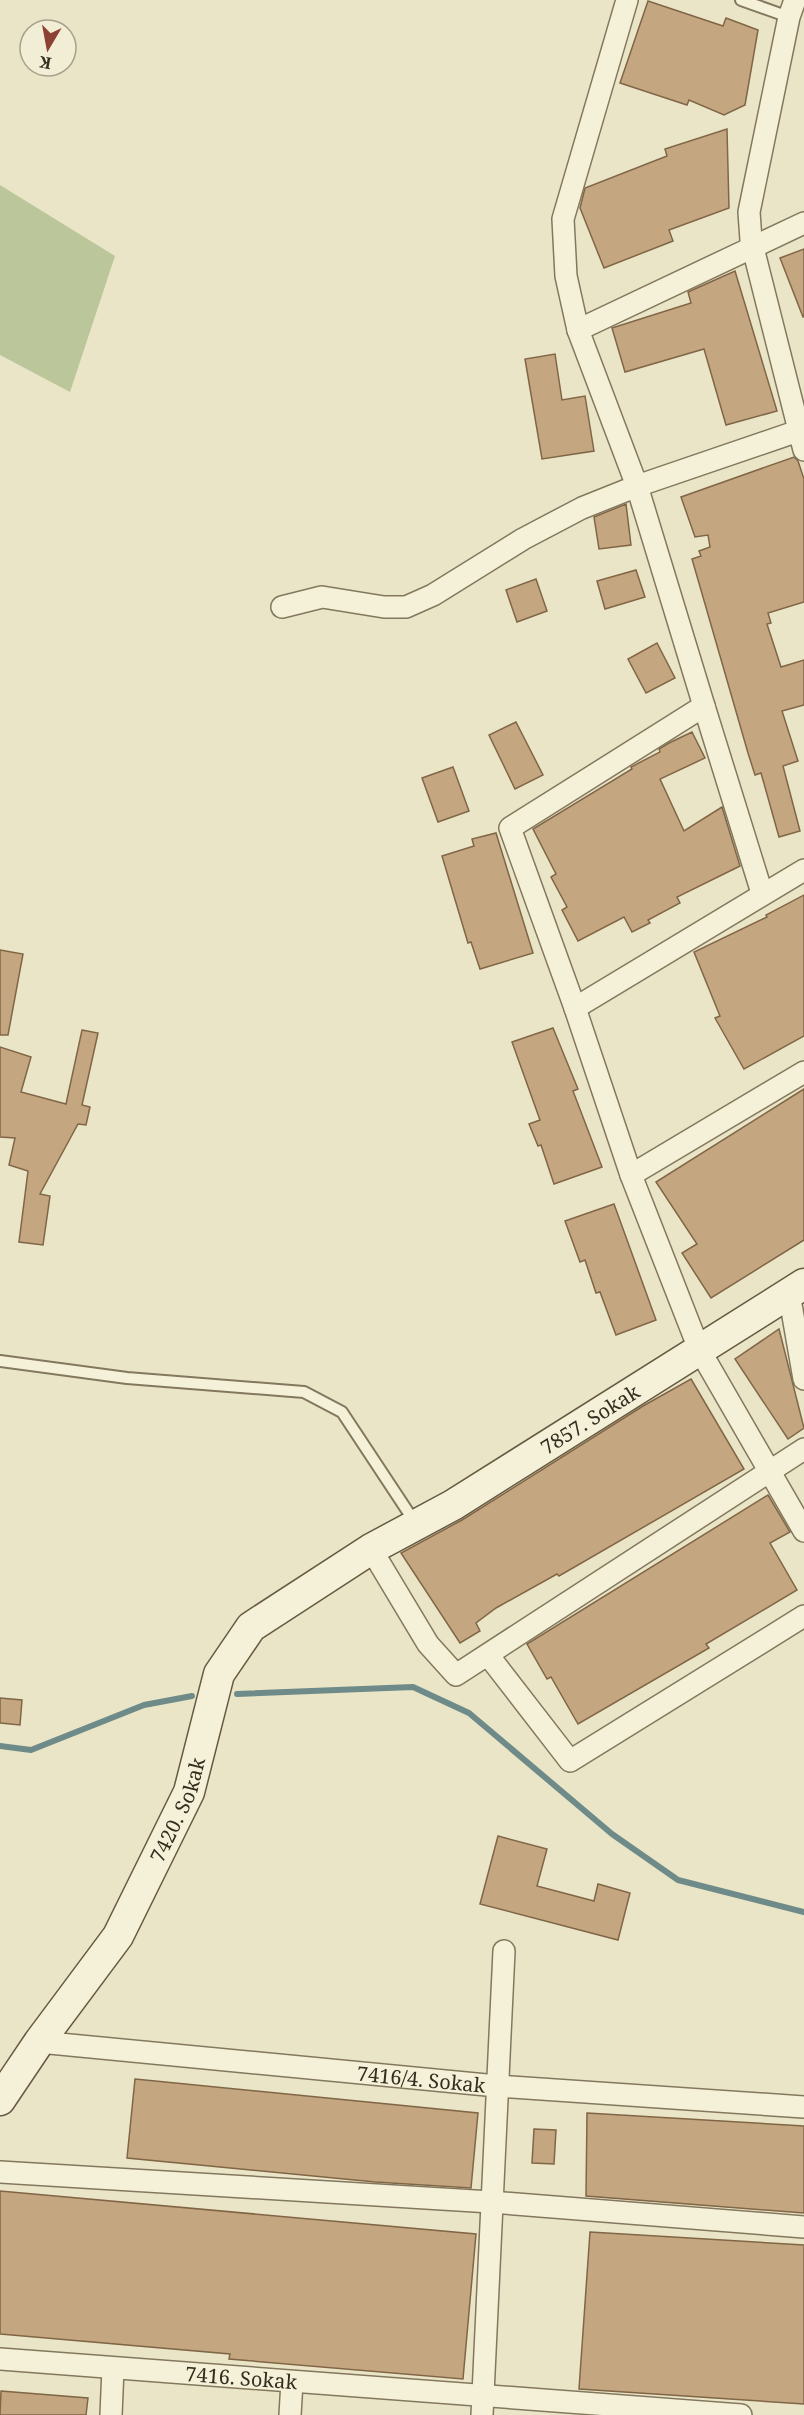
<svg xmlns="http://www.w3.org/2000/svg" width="804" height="2415" viewBox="0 0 804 2415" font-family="'Noto Serif',serif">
<rect width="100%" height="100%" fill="#eae5c7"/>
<path fill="#bbc79b" d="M0 185 115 256 70 392 0 355Z"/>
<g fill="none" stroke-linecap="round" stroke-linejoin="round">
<g stroke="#6f8b89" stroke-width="6">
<path d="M237 1694 413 1687 469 1713 612 1834 678 1880 804 1912"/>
<path d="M0 1746 31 1750 144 1705 192 1696"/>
</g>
</g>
<g fill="#c4a780" stroke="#806646" stroke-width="1.5">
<path d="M648 1 723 26 726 18 758 30 745 105 724 115 689 100 687 105 620 83Z"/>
<path d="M727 129 729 208 669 230 673 241 604 268 580 208 585 188 667 156 665 149Z"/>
<path d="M804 249V317H803L780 258Z"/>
<path d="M735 271 777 411 726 425 704 349 625 372 612 328 691 303 688 292Z"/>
<path d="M555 354 562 400 585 396 594 451 542 459 525 359Z"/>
<path d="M794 457 798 461 804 479V602L768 613 771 623 767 624 781 667 804 660V705L782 711 798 761 783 766 800 831 779 837 761 773 755 775 748 753 692 559 701 556 699 551 710 547 708 535 695 537 681 497Z"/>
<path d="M626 504 631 545 599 549 594 517Z"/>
<path d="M636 570 645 597 605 609 597 581Z"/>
<path d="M536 579 547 611 517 622 506 590Z"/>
<path d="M657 643 675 678 646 693 628 659Z"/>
<path d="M516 722 543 775 515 789 489 735Z"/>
<path d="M692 732 705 758 660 779 684 831 722 807 740 866 677 897 680 903 648 920 650 923 632 932 624 917 578 941 562 910 567 907 551 877 556 874 533 829 632 769 631 767 660 752 659 749 669 743Z"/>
<path d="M453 767 469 811 438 822 422 778Z"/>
<path d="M496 833 533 953 480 969 471 942 468 943 442 856 474 846 472 839Z"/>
<path d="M804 895V1036L744 1069 715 1018 720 1016 694 952 767 917 766 915Z"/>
<path d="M0 950 23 954 8 1035H0Z"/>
<path d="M553 1028 578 1089 573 1091 602 1167 554 1184 541 1145 538 1146 529 1124 540 1120 512 1042Z"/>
<path d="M82 1030 98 1033 82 1105 90 1107 86 1125 78 1124 40 1194 50 1196 43 1245 19 1242 28 1171 9 1165 15 1138 0 1137V1047L31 1057 21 1092 66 1104Z"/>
<path d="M804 1089V1240L711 1298 682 1253 697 1244 656 1182Z"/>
<path d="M614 1204 656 1320 616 1335 600 1292 596 1293 585 1260 580 1262 565 1221Z"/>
<path d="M779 1329 804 1428 788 1439 735 1359Z"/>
<path d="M691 1379 744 1469 559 1576 557 1574 496 1608 476 1623 480 1631 460 1643 401 1553 462 1520 643 1406Z"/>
<path d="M768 1495 790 1532 770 1543 797 1590 706 1644 709 1648 578 1724 551 1677 547 1679 527 1644Z"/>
<path d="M0 1698 22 1700 20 1725 0 1723Z"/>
<path d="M498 1836 547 1849 537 1886 594 1901 598 1884 630 1893 618 1940 480 1904Z"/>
<path d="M135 2079 478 2113 471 2188 375 2182 127 2158Z"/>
<path d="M587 2113 804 2126V2213L586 2196Z"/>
<path d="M534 2129 556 2130 554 2164 532 2163Z"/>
<path d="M0 2191 476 2234 463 2379 229 2359 230 2354 0 2334Z"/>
<path d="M590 2232 804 2245V2404L579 2389Z"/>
<path d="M1 2391 88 2398 86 2415H0Z"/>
</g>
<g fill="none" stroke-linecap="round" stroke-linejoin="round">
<g stroke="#83785e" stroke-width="14">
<g id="lane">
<path d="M741 0 789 17"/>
<path d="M0 1361 127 1378 304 1392 342 1412 416 1524"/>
</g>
</g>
<g stroke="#83785e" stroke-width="24">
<g id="street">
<path d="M795 0 789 17 749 212 751 240 804 450"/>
<path d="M578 330 804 223"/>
<path d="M804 429 637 486 704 706 510 828 575 1008 631 1175 699 1349 804 1531"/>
<path d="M282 607 322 597 384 607H406L433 595 523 539 582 508 637 486 578 330 566 276 563 219 627 0"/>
<path d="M704 706 762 893"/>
<path d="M575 1008 804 870"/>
<path d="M631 1175 804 1072"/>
<path d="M789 1293 804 1379"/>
<path d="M371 1549 428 1644 456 1675 804 1449"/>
<path d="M488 1655 570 1761 804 1616"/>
<path id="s1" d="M39 2042 497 2086 804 2107"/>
<path d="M0 2172 491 2202 804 2227"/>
<path id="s2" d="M0 2359 741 2415"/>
<path d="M111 2415 113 2368"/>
<path d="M290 2415 292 2382"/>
<path d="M482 2415 504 1951"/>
</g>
</g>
<g stroke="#655941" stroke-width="33">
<g id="secondary">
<path id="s3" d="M0 2100 39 2042 118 1936 189 1792 219 1674 251 1627 371 1549 453 1505 804 1284"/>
</g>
</g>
<use href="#lane" stroke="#f5f1d9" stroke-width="10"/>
<use href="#street" stroke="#f5f1d9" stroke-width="21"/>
<use href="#secondary" stroke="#f5f1d9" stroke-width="30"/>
</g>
<g text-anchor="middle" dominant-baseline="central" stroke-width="4.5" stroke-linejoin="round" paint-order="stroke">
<g font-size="20" fill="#352e20" stroke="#f2eed5">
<text stroke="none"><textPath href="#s3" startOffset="939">7857. Sokak</textPath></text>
<text stroke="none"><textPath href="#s3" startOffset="342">7420. Sokak</textPath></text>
<text stroke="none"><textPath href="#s1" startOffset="384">7416/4. Sokak</textPath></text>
<text stroke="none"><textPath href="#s2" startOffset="242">7416. Sokak</textPath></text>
</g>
</g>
<g transform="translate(48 48) rotate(190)"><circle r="28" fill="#f2eed5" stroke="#a6a18d" stroke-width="1.5"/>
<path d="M0-4.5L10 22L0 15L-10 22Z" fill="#8c4134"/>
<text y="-9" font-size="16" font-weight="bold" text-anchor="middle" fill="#352e20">K</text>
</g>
</svg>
